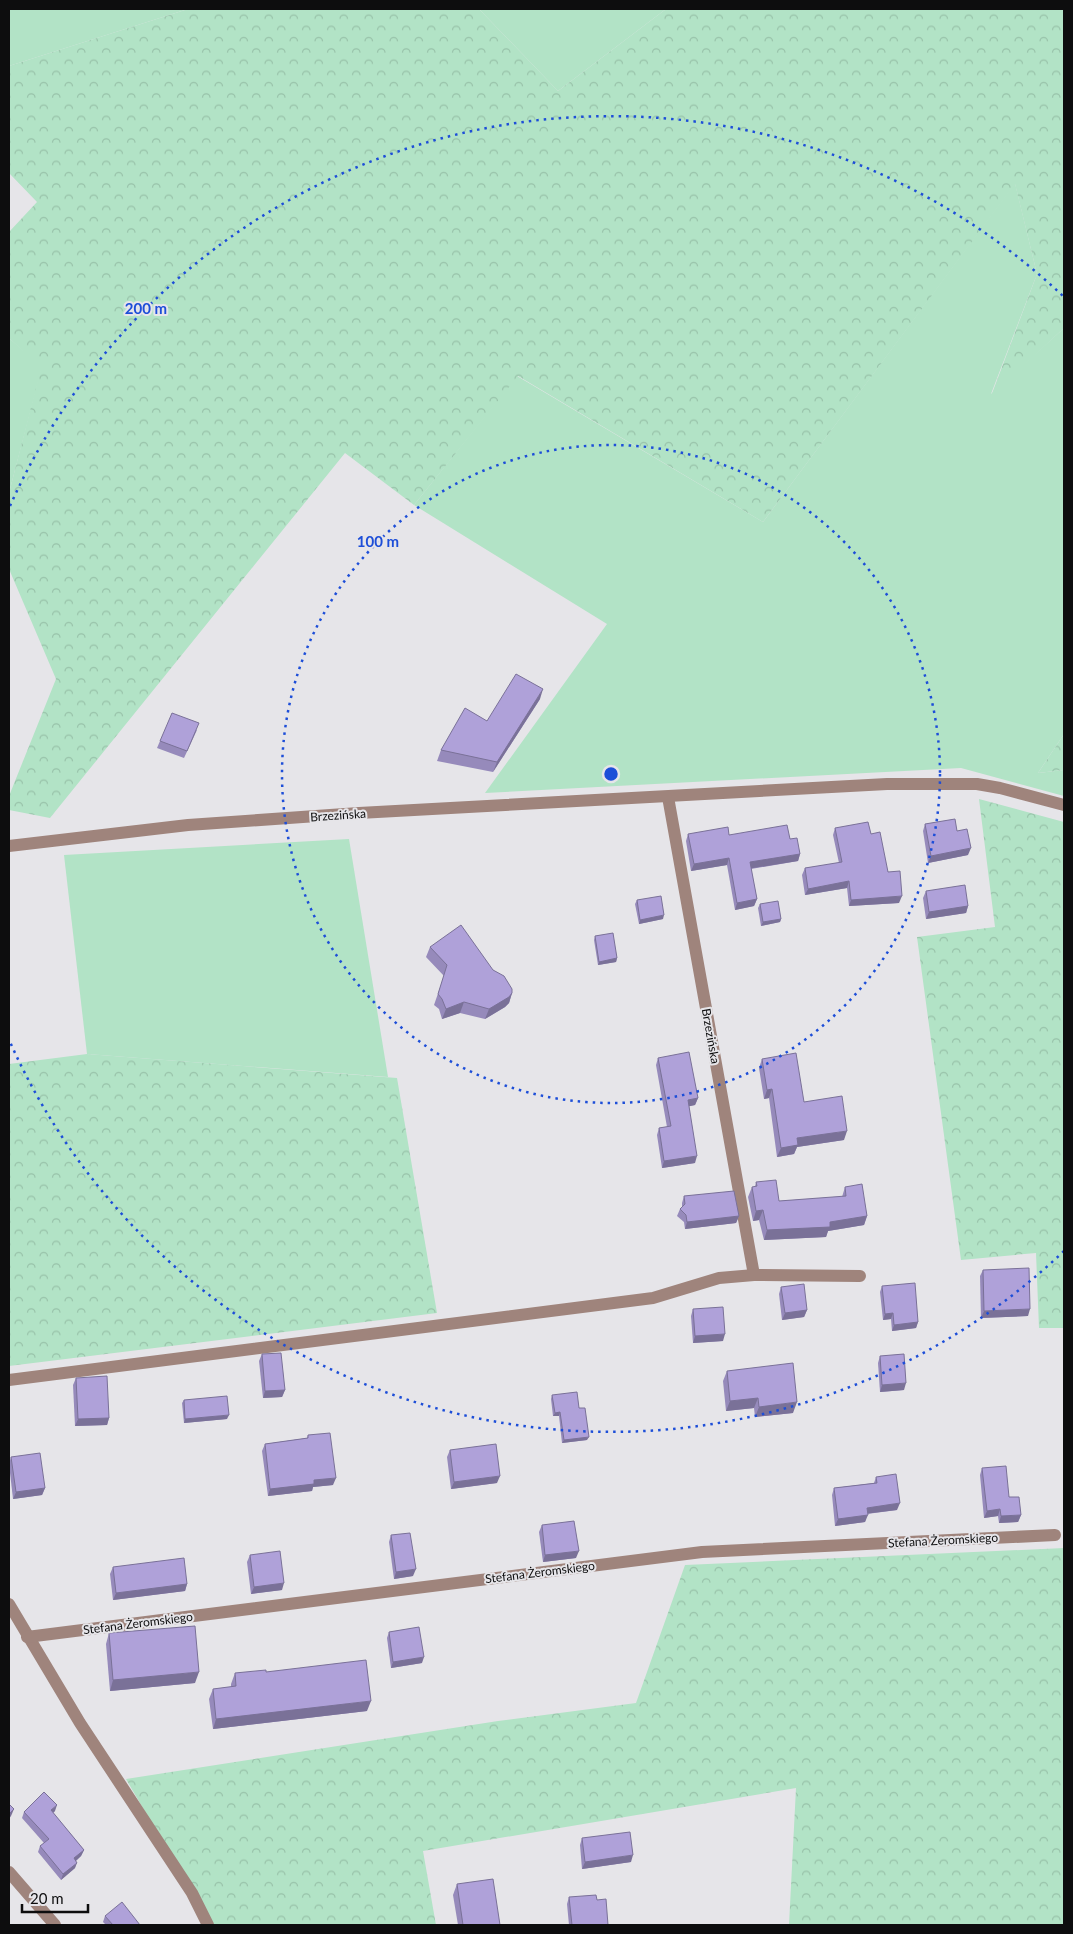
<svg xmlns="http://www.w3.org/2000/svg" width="1073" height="1934" viewBox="0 0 1073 1934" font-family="Lato,sans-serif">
<defs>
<pattern id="forest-crowns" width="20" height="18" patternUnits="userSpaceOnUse" patternTransform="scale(1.25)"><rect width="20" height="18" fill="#b2e3c6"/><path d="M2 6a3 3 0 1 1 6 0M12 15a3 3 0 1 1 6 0" fill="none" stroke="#98c2a9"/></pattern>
</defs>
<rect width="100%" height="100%" fill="#e6e5e9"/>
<g fill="#b2e3c6">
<path d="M9 9H188L9 66Z"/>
<path d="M479 9H666L558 91Z"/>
<path d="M1015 183 1037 274 991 394 1064 328V734L1038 773 1064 770V796L961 768 485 793 607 624 414 505 517 376 763 522Z"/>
<path d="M9 338 42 367 9 493Z"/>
<path d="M349 839 388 1077 87 1054 64 855Z"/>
</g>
<g fill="url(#forest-crowns)">
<path d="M188 9H479L558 91 666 9H1064V328L991 396 1037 274 1015 184 763 522 518 376 414 505 345 453 50 818 9 810V796L56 679 9 569V493L41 368 9 338V232L37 202 9 173V66Z"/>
<path d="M1064 734V770L1038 773Z"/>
<path d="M979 799 1064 822V1328H1039L1036 1253 961 1260 917 937 995 927Z"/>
<path d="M87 1054 397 1078 437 1313 9 1366V1064Z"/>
<path d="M1064 1548V1925H789L796 1788 423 1851 436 1925H211L126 1779 498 1721 636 1703 685 1565Z"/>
</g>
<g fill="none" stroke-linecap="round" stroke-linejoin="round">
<g stroke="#9f847c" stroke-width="12">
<path d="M668 797 754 1275"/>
<path d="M9 846 188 825 359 813 887 784H977L1000 788 1064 805"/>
<path d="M9 1380 653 1298 719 1278 754 1275 860 1276"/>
<path d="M9 1604 80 1723 192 1893 208 1925"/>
<path d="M27 1637 702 1552 1055 1535"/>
<path d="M9 1872 55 1925"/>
</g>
</g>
<g fill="#968abb">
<path d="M540 699 493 772 437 761 441 750 487 721Z"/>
<path d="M197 730 184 758 157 748 160 741Z"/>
<path d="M925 824 957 831 968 855 928 863 923 831Z"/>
<path d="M835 828 871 834 888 872 899 903 849 906 847 888 805 895 802 875 805 868 839 863 833 835Z"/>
<path d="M688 834 729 835 790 839 800 854 798 861 751 869 757 899 754 906 735 910 727 865 691 871 686 841Z"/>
<path d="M926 891 968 906 966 913 926 919 923 898Z"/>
<path d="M637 900 663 919 639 924 635 904Z"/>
<path d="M760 904 781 919 780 922 761 926 758 908Z"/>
<path d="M595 936 617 958 616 962 598 965 594 940Z"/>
<path d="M430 947 493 970 512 993 509 1003 505 1007 485 1019 460 1013 442 1019 439 1009 434 1005 444 976 426 957Z"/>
<path d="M658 1058 698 1098 695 1105 689 1106 695 1163 662 1168 657 1135 659 1128 667 1127 656 1065Z"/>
<path d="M762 1059 804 1102 844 1140 797 1147 794 1154 777 1157 769 1098 764 1099 759 1068Z"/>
<path d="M756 1182 779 1201 842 1197 845 1187 867 1216 864 1225 828 1231 826 1237 764 1240 759 1220 753 1221 748 1197 752 1187H755Z"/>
<path d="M684 1196 739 1216 736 1223 685 1229 684 1222 677 1216 680 1209 682 1207V1203Z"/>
<path d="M983 1270 1028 1316 981 1318 980 1276Z"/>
<path d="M882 1286 918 1322 916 1328 892 1331 891 1319 883 1320 880 1292Z"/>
<path d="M781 1287 807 1310 804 1317 782 1320 779 1294Z"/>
<path d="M693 1309 723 1341 693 1343 691 1316Z"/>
<path d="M262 1354 285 1390 282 1397 263 1398 259 1361Z"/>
<path d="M880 1356 904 1390 880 1392 878 1363Z"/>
<path d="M727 1371 793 1413 755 1417 754 1408 726 1411 723 1381Z"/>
<path d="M76 1378 109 1418 107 1425 75 1426 73 1385Z"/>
<path d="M552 1395 579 1408 587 1440 562 1443 559 1416H553L551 1399Z"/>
<path d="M184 1400 227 1419 184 1423 182 1403Z"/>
<path d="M308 1435 333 1485 313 1487 312 1491 268 1496 262 1451 265 1444 307 1438Z"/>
<path d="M450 1450 497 1483 451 1489 447 1457Z"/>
<path d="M11 1457 45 1488 42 1495 13 1499 9 1464Z"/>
<path d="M982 1468 1009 1497 1021 1515 1018 1522 999 1523 998 1516 984 1518 980 1475Z"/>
<path d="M876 1477 897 1510 867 1514 865 1522 835 1526 832 1495 834 1488 874 1483Z"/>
<path d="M542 1525 576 1558 543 1562 539 1532Z"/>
<path d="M391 1535 413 1576 394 1579 389 1542Z"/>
<path d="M250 1555 282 1590 251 1594 247 1562Z"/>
<path d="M113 1567 187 1584 185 1591 113 1600 110 1574Z"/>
<path d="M389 1632 422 1663 391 1668 387 1638Z"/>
<path d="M109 1633 195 1683 110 1691 106 1644Z"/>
<path d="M266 1672 367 1711 213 1729 209 1699 213 1689 231 1687V1684L235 1673Z"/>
<path d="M55 1811 53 1813 84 1850 81 1856 76 1861 75 1868 61 1880 38 1852 40 1846 44 1843 22 1818 24 1812Z"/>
<path d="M582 1838 631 1862 582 1869 580 1845Z"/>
<path d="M457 1884 500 1925H458L453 1895Z"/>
<path d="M569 1897 597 1900 608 1925H569L567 1904Z"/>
<path d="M105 1916 140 1925H106L103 1922Z"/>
</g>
<g fill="#7a7198">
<path d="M543 689 540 699 493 772 497 762Z"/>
<path d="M971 848 968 855 928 863 931 856Z"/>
<path d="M800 854 798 861 747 869 750 862Z"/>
<path d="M729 858 727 865 691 871 694 864Z"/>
<path d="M849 881 847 888 805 895 808 889Z"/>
<path d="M902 896 899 903 849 906 851 900Z"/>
<path d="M757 899 754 906 735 910 737 903Z"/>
<path d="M968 906 966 913 926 919 929 912Z"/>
<path d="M664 915 663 919 639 924 640 920Z"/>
<path d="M781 919 780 922 761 926 763 922Z"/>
<path d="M617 958 616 962 598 965 599 962Z"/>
<path d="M512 993 509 1003 505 1007 485 1019 489 1009Z"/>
<path d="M464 1002 460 1013 442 1019 446 1009Z"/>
<path d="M772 1089 769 1098 764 1099 767 1090Z"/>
<path d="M698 1098 695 1105 686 1107 688 1100Z"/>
<path d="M847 1131 844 1140 797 1147 794 1154 777 1157 781 1148 797 1138Z"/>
<path d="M697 1156 695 1163 662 1168 664 1161Z"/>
<path d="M763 1210 759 1220 753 1221 756 1211Z"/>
<path d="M739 1216 736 1223 685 1229 687 1222Z"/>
<path d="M867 1216 864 1225 828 1231 826 1237 764 1240 767 1230 830 1222Z"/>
<path d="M1030 1309 1028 1316 981 1318 984 1311Z"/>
<path d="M807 1310 804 1317 782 1320 785 1313Z"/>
<path d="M893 1313 891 1319 883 1320 885 1314Z"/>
<path d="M918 1322 916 1328 892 1331 894 1325Z"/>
<path d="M725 1334 723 1341 693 1343 695 1336Z"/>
<path d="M906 1383 904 1390 880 1392 882 1385Z"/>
<path d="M285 1390 282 1397 263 1398 265 1391Z"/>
<path d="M758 1398 754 1408 726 1411 730 1401Z"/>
<path d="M797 1402 793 1413 755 1417 759 1407Z"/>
<path d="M560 1412 559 1416H553L555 1413Z"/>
<path d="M229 1415 227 1419 184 1423 185 1419Z"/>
<path d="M109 1418 107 1425 75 1426 78 1419Z"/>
<path d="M589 1437 587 1440 562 1443 564 1440Z"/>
<path d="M500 1476 497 1483 451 1489 454 1482Z"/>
<path d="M336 1478 333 1485 313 1487 312 1491 268 1496 270 1489 314 1480Z"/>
<path d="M45 1488 42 1495 13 1499 16 1492Z"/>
<path d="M900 1503 897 1510 864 1514 867 1508Z"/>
<path d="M1000 1509 998 1516 984 1518 987 1511Z"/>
<path d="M868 1515 865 1522 835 1526 838 1519Z"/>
<path d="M1021 1515 1018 1522 999 1523 1001 1516Z"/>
<path d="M579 1551 576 1558 543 1562 545 1555Z"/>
<path d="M416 1569 413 1576 394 1579 396 1572Z"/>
<path d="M284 1583 282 1590 251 1594 254 1587Z"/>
<path d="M187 1584 185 1591 113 1600 116 1593Z"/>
<path d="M424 1657 422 1663 391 1668 393 1662Z"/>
<path d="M199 1672 195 1683 110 1691 113 1680Z"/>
<path d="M371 1701 367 1711 213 1729 216 1719Z"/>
<path d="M57 1805 55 1811 49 1816 51 1810Z"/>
<path d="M14 1809 11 1816 9 1819V1814Z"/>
<path d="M84 1850 81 1856 72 1864 74 1858Z"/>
<path d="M633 1855 631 1862 582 1869 585 1862Z"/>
<path d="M77 1863 75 1868 61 1880 63 1874Z"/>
</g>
<g fill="#afa1d9" stroke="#7a7198">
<path d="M516 674 543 689 497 762 441 750 465 708 487 721Z"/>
<path d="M172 713 199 723 187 751 160 741Z"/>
<path d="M955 819 957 831 967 829 971 848 931 856 925 824Z"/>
<path d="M868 822 871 834 880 832 888 872 900 871 902 896 851 900 849 881 808 889 805 868 842 862 835 828Z"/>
<path d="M787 825 790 839 797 838 800 854 750 862 757 899 737 903 729 858 694 864 688 834 728 827 729 835Z"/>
<path d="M965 885 968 906 929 912 926 891Z"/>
<path d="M661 896 664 915 640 920 637 900Z"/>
<path d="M778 901 781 919 763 922 760 904Z"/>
<path d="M461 925 493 970 504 976 512 989V993L509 997 489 1009 464 1002 446 1009 442 999 438 994 447 965 430 947Z"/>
<path d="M613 933 617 958 599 962 595 936Z"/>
<path d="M689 1052 698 1098 688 1100 697 1156 664 1161 659 1128 671 1126 658 1058Z"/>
<path d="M796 1053 804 1102 842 1096 847 1131 797 1138 798 1145 781 1148 772 1089 767 1090 762 1059Z"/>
<path d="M776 1180 779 1201 846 1196 845 1187 862 1184 867 1216 830 1222V1227L767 1230 763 1210 756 1211 752 1187 757 1186 756 1182Z"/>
<path d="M734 1191 739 1216 687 1222 686 1215 680 1209 685 1204 684 1196Z"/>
<path d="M1029 1268 1030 1309 984 1311 983 1270Z"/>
<path d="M915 1283 918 1322 894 1325 893 1313 885 1314 882 1286Z"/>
<path d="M804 1284 807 1310 785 1313 781 1287Z"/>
<path d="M723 1307 725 1334 695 1336 693 1309Z"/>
<path d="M281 1353 285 1390 265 1391 262 1354Z"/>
<path d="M904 1354 906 1383 882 1385 880 1356Z"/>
<path d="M793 1363 797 1402 759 1407 758 1398 730 1401 727 1371Z"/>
<path d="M107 1376 109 1418 78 1419 76 1378Z"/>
<path d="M577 1392 579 1408H585L589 1437 564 1440 560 1412 555 1413 552 1395Z"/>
<path d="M227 1396 229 1415 185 1419 184 1400Z"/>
<path d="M330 1433 336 1478 314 1480V1484L270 1489 265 1444 308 1438V1435Z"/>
<path d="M496 1444 500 1476 454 1482 450 1450Z"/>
<path d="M40 1453 45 1488 16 1492 11 1457Z"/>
<path d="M1006 1466 1009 1497H1019L1021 1515 1001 1516 1000 1509 987 1511 982 1468Z"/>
<path d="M896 1474 900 1503 867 1508 868 1515 838 1519 834 1488 877 1483 876 1477Z"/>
<path d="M574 1521 579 1551 545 1555 542 1525Z"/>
<path d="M410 1533 416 1569 396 1572 391 1535Z"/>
<path d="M280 1551 284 1583 254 1587 250 1555Z"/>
<path d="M184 1558 187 1584 116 1593 113 1567Z"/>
<path d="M195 1626 199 1672 113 1680 109 1633Z"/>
<path d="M419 1627 424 1657 393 1662 389 1632Z"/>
<path d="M366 1660 371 1701 216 1719 213 1689 236 1686 235 1673 266 1670V1672Z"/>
<path d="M44 1792 57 1805 51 1810 84 1850 74 1858 77 1863 63 1874 40 1846 49 1839 24 1812Z"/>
<path d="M9 1804 14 1809 9 1814Z"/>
<path d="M630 1832 633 1855 585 1862 582 1838Z"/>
<path d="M493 1879 500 1925H463L457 1884Z"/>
<path d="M596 1895 597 1900 606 1899 608 1925H572L569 1897Z"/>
<path d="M122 1902 140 1925H113L105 1916Z"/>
</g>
<g fill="none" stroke="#1d4ed8" stroke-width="2.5" stroke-dasharray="2.5 5">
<circle cx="611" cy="774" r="329"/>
<path d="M1064 1251A658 658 0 0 1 10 1042M10 506A658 658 0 0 1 1064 297"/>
</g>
<g text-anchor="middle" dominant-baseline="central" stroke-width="4" stroke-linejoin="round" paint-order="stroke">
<g font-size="12" fill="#0d0d0e" stroke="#e6e5e9">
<text transform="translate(338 815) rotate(-4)">Brzezińska</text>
<text transform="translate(711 1036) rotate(80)">Brzezińska</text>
<text transform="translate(943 1540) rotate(-3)">Stefana Żeromskiego</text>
<text transform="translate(540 1572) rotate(-7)">Stefana Żeromskiego</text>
<text transform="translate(138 1623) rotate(-7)">Stefana Żeromskiego</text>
</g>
</g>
<circle cx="611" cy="774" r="8" fill="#1d4ed8" stroke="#e6e5e9" stroke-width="2.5"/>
<g font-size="15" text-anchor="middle" font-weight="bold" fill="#1d4ed8" stroke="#e6e5e9" stroke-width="4" stroke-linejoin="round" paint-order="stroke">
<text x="146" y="314">200 m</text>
<text x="378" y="547">100 m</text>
</g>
<rect width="1073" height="1934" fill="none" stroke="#0d0d0e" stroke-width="20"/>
<path d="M22 1904v8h66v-8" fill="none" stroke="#0d0d0e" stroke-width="2.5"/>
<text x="30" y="1904" font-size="15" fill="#0d0d0e" stroke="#e6e5e9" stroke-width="4" paint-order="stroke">20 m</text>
</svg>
